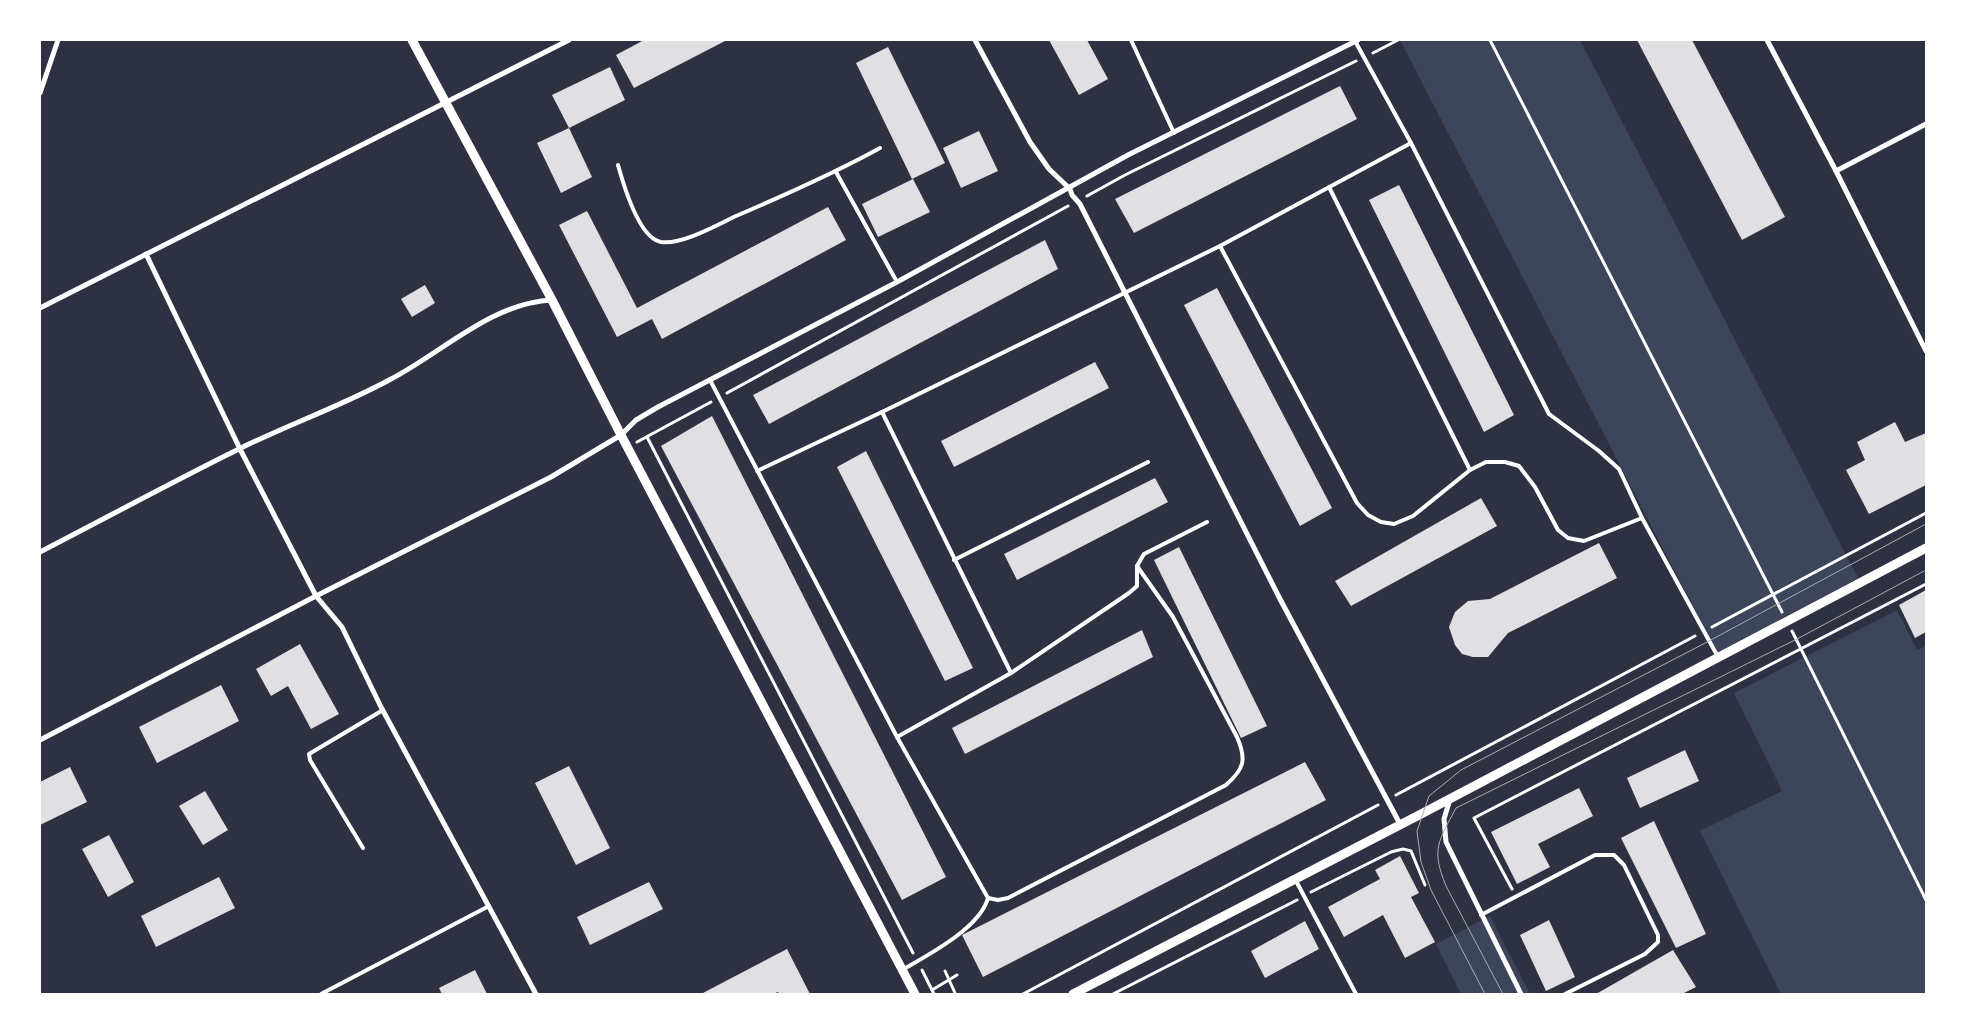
<svg xmlns="http://www.w3.org/2000/svg" width="1966" height="1034" viewBox="0 0 1966 1034" font-family="'IBM Plex Sans',sans-serif">
<rect width="100%" height="100%" fill="#2d3142"/>
<g fill="#3c4559">
<path d="M1400 40H1580L1858 578 1717 653Z"/>
<path d="M1897 610 1917 650 1926 646V994H1781L1700 831 1782 791 1734 693Z"/>
<path d="M1490 916 1530 994H1461L1436 944Z"/>
</g>
<g fill="#e0e0e3">
<path d="M644 40H727L634 88 616 55Z"/>
<path d="M1049 40H1087L1108 79 1079 95Z"/>
<path d="M1637 40H1692L1785 217 1742 240Z"/>
<path d="M888 47 945 163 912 179 856 63Z"/>
<path d="M610 67 625 100 569 128 552 95Z"/>
<path d="M1340 86 1357 119 1134 233 1115 199Z"/>
<path d="M569 128 592 177 561 193 537 143Z"/>
<path d="M979 131 998 171 961 188 943 148Z"/>
<path d="M913 179 930 212 878 237 862 204Z"/>
<path d="M1399 185 1514 415 1484 432 1369 200Z"/>
<path d="M828 207 846 240 662 339 652 319 617 337 559 225 587 211 637 308Z"/>
<path d="M1045 240 1058 269 769 424 753 395Z"/>
<path d="M425 285 435 303 412 317 401 299Z"/>
<path d="M1217 288 1332 508 1300 526 1184 305Z"/>
<path d="M1095 362 1109 388 954 467 941 441Z"/>
<path d="M712 416 946 877 902 900 661 446Z"/>
<path d="M1895 422 1905 442 1926 433V485L1869 514 1846 470 1865 460 1857 442Z"/>
<path d="M866 451 973 668 945 681 837 467Z"/>
<path d="M1155 478 1168 502 1017 580 1004 554Z"/>
<path d="M1481 498 1497 526 1351 606 1335 581Z"/>
<path d="M1599 543 1617 578 1508 633 1488 657H1473L1462 654 1455 645 1449 627 1455 612 1468 601 1490 599Z"/>
<path d="M1179 547 1267 726 1241 738 1154 560Z"/>
<path d="M1926 590V632L1915 638 1899 605Z"/>
<path d="M1142 630 1153 657 965 754 952 728Z"/>
<path d="M300 644 339 714 311 729 288 686 271 696 256 669Z"/>
<path d="M221 685 239 721 157 763 139 727Z"/>
<path d="M1685 750 1699 781 1640 808 1627 778Z"/>
<path d="M1305 762 1326 800 983 977 962 935Z"/>
<path d="M569 766 610 848 576 865 535 783Z"/>
<path d="M70 767 87 802 40 825V782Z"/>
<path d="M1579 788 1593 816 1538 844 1550 867 1517 884 1491 832Z"/>
<path d="M205 791 228 830 203 845 179 806Z"/>
<path d="M1654 821 1706 934 1676 948 1621 838Z"/>
<path d="M109 835 134 882 108 897 82 849Z"/>
<path d="M1400 856 1419 893 1411 897 1435 942 1405 958 1383 915 1344 937 1328 907 1380 879 1375 870Z"/>
<path d="M219 877 235 908 156 947 141 916Z"/>
<path d="M649 882 663 909 590 945 577 917Z"/>
<path d="M1549 920 1575 977 1546 991 1520 935Z"/>
<path d="M1305 921 1319 949 1265 978 1251 951Z"/>
<path d="M787 949 810 994H779L778 992 773 994H701Z"/>
<path d="M1673 950 1696 987 1682 994H1596Z"/>
<path d="M475 970 487 994H442L439 988Z"/>
</g>
<g fill="none" stroke-linecap="round" stroke-linejoin="round">
<g stroke="#fff" stroke-width="3">
<path d="M1490 40 1782 612"/>
<path d="M1373 53 1398 40"/>
<path d="M1087 196 1125 175 1356 61"/>
<path d="M727 393 1068 206"/>
<path d="M647 437 913 953"/>
<path d="M637 442 711 402"/>
<path d="M1712 627 1926 513"/>
<path d="M1792 631 1926 900"/>
<path d="M1396 795 1695 636"/>
<path d="M1512 889 1474 818 1926 584"/>
<path d="M1311 892 1391 852 1403 849 1411 851 1425 885"/>
<path d="M922 970 934 994"/>
<path d="M945 971 955 993"/>
<path d="M932 990 957 975"/>
<path d="M1023 994 1378 805"/>
<path d="M1113 994 1297 900"/>
</g>
<g stroke="#fff" stroke-width="4">
<path d="M1131 40 1174 133"/>
<path d="M1355 41 1411 143 1549 414 1599 451 1619 469 1642 518 1718 657"/>
<path d="M618 165C623 183 639 238 661 242 682 245 717 225 736 216 785 195 833 174 880 148"/>
<path d="M836 172 897 282"/>
<path d="M1329 187 1470 470"/>
<path d="M1220 246 1357 503 1368 515 1381 522 1394 524 1413 516 1470 470 1486 462H1505L1519 466 1535 487 1558 530 1568 538 1584 541 1642 518"/>
<path d="M710 380 897 737 988 898"/>
<path d="M882 412 1011 673"/>
<path d="M757 471 882 412 1220 246 1411 143"/>
<path d="M954 560 1148 462"/>
<path d="M897 737 1011 673 1129 593 1137 586V566L1144 554 1207 522"/>
<path d="M363 848 310 760 309 754 383 710"/>
<path d="M1295 879 1356 994"/>
<path d="M1481 915 1595 855H1614L1624 865 1658 935V942L1645 954 1565 994"/>
<path d="M902 970C928 955 980 928 988 898L998 900 1008 898 1226 785C1244 769 1247 760 1237 737L1173 617 1137 566"/>
<path d="M321 994 489 906"/>
</g>
<g stroke="#fff" stroke-width="5">
<path d="M975 40 1030 142 1049 169 1070 189 1072 195 1080 204 1280 599 1400 824"/>
<path d="M1767 40 1836 171 1926 351"/>
<path d="M40 93 58 40"/>
<path d="M1836 171 1926 124"/>
<path d="M146 254 240 449 316 596 342 627 381 707 536 994"/>
<path d="M40 308 569 40"/>
<path d="M40 552C106 518 172 482 239 449 289 424 342 406 391 379 443 352 491 303 552 300"/>
<path d="M40 740 316 596 551 477 621 435 636 420 658 407 897 282 1128 155 1358 40"/>
<path d="M1450 799 1444 819 1446 842 1521 994"/>
</g>
<g stroke="#fff" stroke-width="9">
<path d="M412 40 552 300 621 435 915 994"/>
<path d="M1073 994 1423 813 1926 548"/>
</g>
<g stroke="#abadb3" stroke-width="1">
<path d="M1485 994 1431 890 1421 862 1417 831 1429 796 1461 770 1709 641 1926 524"/>
<path d="M1503 994 1446 886C1431 849 1438 842 1456 808L1797 639 1926 570"/>
</g>
</g>
<rect width="1966" height="1034" fill="none" stroke="#ffffff" stroke-width="82"/>
</svg>
